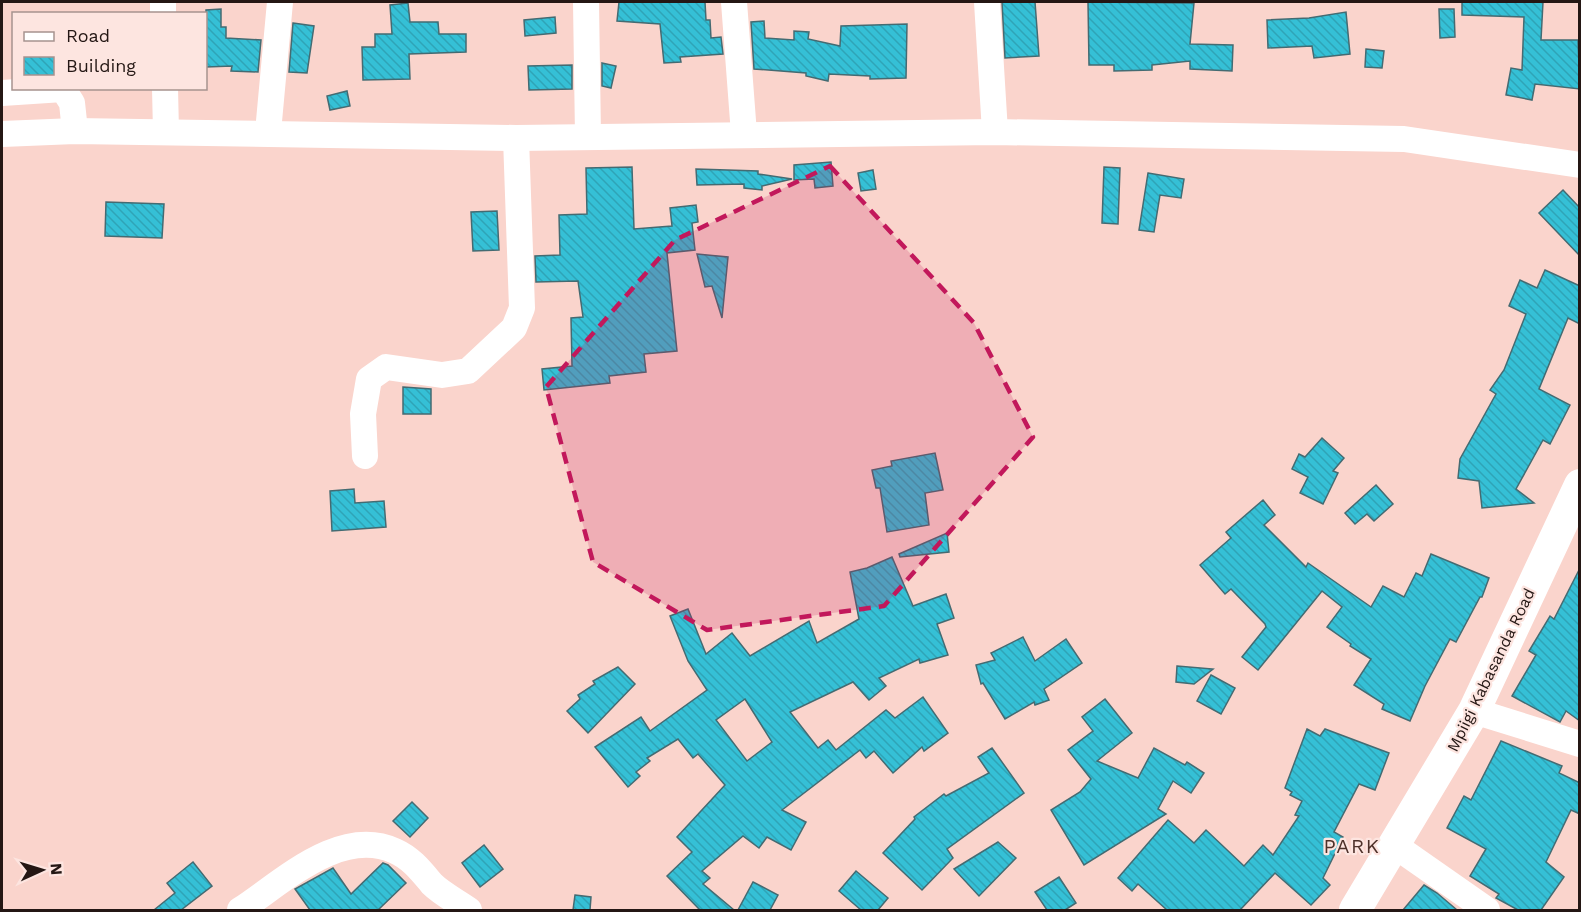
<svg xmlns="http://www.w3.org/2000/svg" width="1581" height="912" viewBox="0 0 1581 912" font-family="'Work Sans',sans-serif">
<defs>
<pattern id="building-back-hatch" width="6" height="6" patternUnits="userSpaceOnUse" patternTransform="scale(1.5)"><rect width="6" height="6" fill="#35c0d6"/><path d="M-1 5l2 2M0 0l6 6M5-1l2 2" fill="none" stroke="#2fa4b7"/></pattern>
</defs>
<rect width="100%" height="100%" fill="#fad4cc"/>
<g fill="url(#building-back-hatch)" stroke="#446b72" stroke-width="1.5" fill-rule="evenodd">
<path d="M619 2H705L706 20H710L711 38 721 37 723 54 680 57 681 62 664 63 660 24 617 21Z"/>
<path d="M1002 2H1035L1039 56 1005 58Z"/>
<path d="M1088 2 1194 3 1190 44 1233 45 1232 71 1190 69V61L1152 65V70L1114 71V65H1089Z"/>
<path d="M1462 2H1543L1541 40H1578L1580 89 1535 84 1532 100 1506 95 1511 68 1522 70 1524 17 1462 15Z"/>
<path d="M408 3 410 22H438L439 34H466V52L409 54 410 79 363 80 362 47H375V34H392L390 5Z"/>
<path d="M221 9V27H226V38L261 40 258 72 231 71 232 66 206 67V10Z"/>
<path d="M1439 9H1454L1455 37 1440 38Z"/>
<path d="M1346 12 1350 54 1314 58 1312 46 1268 48 1267 20 1309 18Z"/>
<path d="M555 17 556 33 525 36 524 20Z"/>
<path d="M764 21 765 38 794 40V31L809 32 808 39 840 46 841 26 907 24 906 78 870 79V76L829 74 828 81 806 76V73L754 69 751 22Z"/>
<path d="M293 23 314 26 307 73 289 72Z"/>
<path d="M1366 49 1384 51 1382 68 1365 67Z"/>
<path d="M602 63 616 66 611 88 602 86Z"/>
<path d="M572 65V89L529 90 528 66Z"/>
<path d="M347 91 350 106 330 110 327 96Z"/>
<path d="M831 162 833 186 815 188 814 179 794 180V165Z"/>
<path d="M632 167 634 229 672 226 670 208 696 205 698 222 692 223 695 250 667 253 677 351 644 354 646 372 609 376 610 383 544 390 542 369 572 366 571 318 583 317 578 281 536 282 535 256 560 255 559 215 587 214 586 168Z"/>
<path d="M1104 167 1120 168 1118 224 1102 223Z"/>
<path d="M696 169 758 171V174L792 179 762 186V190L744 188V184L697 185Z"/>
<path d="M873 170 876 189 861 191 858 173Z"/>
<path d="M1148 173 1184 179 1181 198 1160 195 1154 232 1139 230Z"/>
<path d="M1563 190 1580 208V256L1539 213Z"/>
<path d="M106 202 164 204 162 238 105 236Z"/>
<path d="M497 211 499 250 473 251 471 212Z"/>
<path d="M697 254 728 257 722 318 712 286 705 287Z"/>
<path d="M1545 270 1580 286V324L1568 318 1539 389 1570 405 1550 444 1543 440 1516 489 1534 503 1482 508 1479 481 1458 478 1460 459 1496 394 1490 390 1504 370 1526 314 1509 306 1520 280 1537 288Z"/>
<path d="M403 387 431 389V414H403Z"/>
<path d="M1322 438 1344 458 1333 471 1338 473 1323 504 1300 493 1308 477 1292 469 1299 454 1305 457Z"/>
<path d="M935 453 943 490 925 493 929 525 887 532 880 488H876L872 470 892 466 891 461Z"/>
<path d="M1376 485 1393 504 1374 521 1367 514 1355 524 1345 513Z"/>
<path d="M354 489 355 503 384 501 386 527 332 531 330 491Z"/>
<path d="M1263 500 1275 515 1264 525 1306 567 1308 563 1371 607 1383 586 1404 597 1416 573 1422 576 1431 554 1489 578 1482 597H1480L1456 642 1450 639 1425 686 1410 721 1382 709 1384 704 1354 685 1371 659 1350 646 1351 644 1327 627 1342 607 1322 591 1258 670 1242 657 1266 627 1265 624 1231 589 1225 594 1200 565 1231 538 1226 532Z"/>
<path d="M947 533 949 552 900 557 899 554Z"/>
<path d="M892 557 913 606 946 594 954 618 937 624 948 655 920 663 919 659 879 678 886 686 869 700 853 682 790 712 818 748 828 740 836 750 886 710 895 718 923 697 948 733 924 751 922 747 893 773 874 751 866 758 860 750 782 810 806 822 791 850 767 837 759 848 743 836 702 871 710 878 703 884 734 910H700L667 876 692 852 677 837 725 785 698 754 693 758 678 739 647 758 650 761 636 772 640 776 628 787 595 747 641 717 650 731 707 690 688 661 670 616 688 609 706 654 732 633 750 656 809 621 817 643 859 619 850 572 867 568ZM745 699 772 742 747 761 716 720Z"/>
<path d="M1580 568V721L1566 711 1560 722 1512 696 1536 655 1529 651 1550 616 1554 619Z"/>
<path d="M1023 637 1035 661 1066 639 1082 663 1044 689 1049 700 1035 705 1034 702 1005 719 983 683 981 684 976 665 995 660 991 653Z"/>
<path d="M1177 666 1213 669 1194 684 1176 682Z"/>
<path d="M618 667 635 684 588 733 567 711 580 699 578 695 595 684 593 681Z"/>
<path d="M1211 675 1235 688 1221 714 1197 701Z"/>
<path d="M1105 699 1132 733 1097 761 1138 778 1154 748 1185 765 1187 762 1204 773 1191 793 1173 781 1158 809 1166 814 1084 865 1051 810 1080 792 1091 779 1068 750 1093 731 1082 717Z"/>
<path d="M1307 729 1320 736 1325 729 1389 753 1375 790 1359 784 1334 832 1343 837 1323 878 1330 885 1311 905 1275 873 1240 910H1167L1138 884 1132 891 1118 878 1168 820 1194 843 1206 830 1244 866 1263 845 1273 855 1299 816 1295 815 1302 801 1290 795 1292 792 1285 788Z"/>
<path d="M1501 741 1562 766 1559 773 1580 783V814L1571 810 1546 862 1564 877 1541 910H1518L1496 898 1499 894 1470 876 1486 849 1447 828 1464 796 1471 800Z"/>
<path d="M992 748 1024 793 947 849 953 858 922 890 883 853 915 819 914 817 944 794 946 796 989 773 978 757Z"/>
<path d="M412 802 428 818 410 837 393 821Z"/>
<path d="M998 842 1016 858 979 896 954 869Z"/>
<path d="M484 845 503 869 480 887 462 863Z"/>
<path d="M193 862 212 886 181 910H154L175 893 167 883Z"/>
<path d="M383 863 388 865 406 883 378 910H310L295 889 333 868 351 894Z"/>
<path d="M856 871 888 898 878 910H861L839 891Z"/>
<path d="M1059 877 1076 903 1065 910H1047L1035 892Z"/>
<path d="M753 882 778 895 770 910H738Z"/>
<path d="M1424 885 1437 893 1457 910H1403Z"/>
<path d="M575 895 591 897 590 910H573Z"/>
</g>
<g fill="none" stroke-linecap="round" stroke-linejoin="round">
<g stroke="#fff" stroke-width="26">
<path d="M163 2V14"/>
<path d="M586 2 588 136"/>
<path d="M734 2 744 134"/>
<path d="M987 2 995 132"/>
<path d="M165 88 166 132"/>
<path d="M2 93 63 89 72 103 75 131"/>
<path d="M268 132 280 2"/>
<path d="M2 134 75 131 516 138 995 132 1404 139 1580 165"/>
<path d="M365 456 363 414 369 379 386 367 442 375 468 371 514 328 522 308 516 138"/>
<path d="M1474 711 1580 744"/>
<path d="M1394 845 1487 910"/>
<path d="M240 910C283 882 340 826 395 851 411 858 421 871 432 884 442 894 458 902 469 910"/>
</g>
<path stroke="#fff" stroke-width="32" d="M1355 910 1474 711 1580 485"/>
</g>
<path fill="#c2185b" fill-opacity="0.2" stroke="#c2185b" stroke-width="4.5" stroke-dasharray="12 8" stroke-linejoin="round" d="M830 166 974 323 1033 437 884 606 707 630 593 562 546 387 675 240Z"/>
<g text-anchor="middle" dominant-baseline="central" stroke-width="4.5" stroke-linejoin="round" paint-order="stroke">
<g font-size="16" fill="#241714" stroke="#fde5e0">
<text transform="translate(1491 670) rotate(-64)">Mpiigi Kabasanda Road</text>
</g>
<g font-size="20" letter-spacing="1.5" fill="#4e312a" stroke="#fde5e0">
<text x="1352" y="846">PARK</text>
</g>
</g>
<rect width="1581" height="912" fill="none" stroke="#241714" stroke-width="6"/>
<rect x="12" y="12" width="195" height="78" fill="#fde5e0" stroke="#a6938e" stroke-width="1.5"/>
<rect x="24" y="32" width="30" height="9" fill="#ffffff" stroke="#a6938e" stroke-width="1.5"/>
<text x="66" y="42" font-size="18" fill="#241714">Road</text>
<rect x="24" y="57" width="30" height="18" fill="url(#building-back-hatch)" stroke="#a6938e" stroke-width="1.5"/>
<text x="66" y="72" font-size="18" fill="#241714">Building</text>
<g transform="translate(42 870) rotate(86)" stroke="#fde5e0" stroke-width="4.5" paint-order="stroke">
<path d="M0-4.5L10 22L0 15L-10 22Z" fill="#241714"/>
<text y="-9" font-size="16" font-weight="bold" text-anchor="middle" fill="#241714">N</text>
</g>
</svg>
